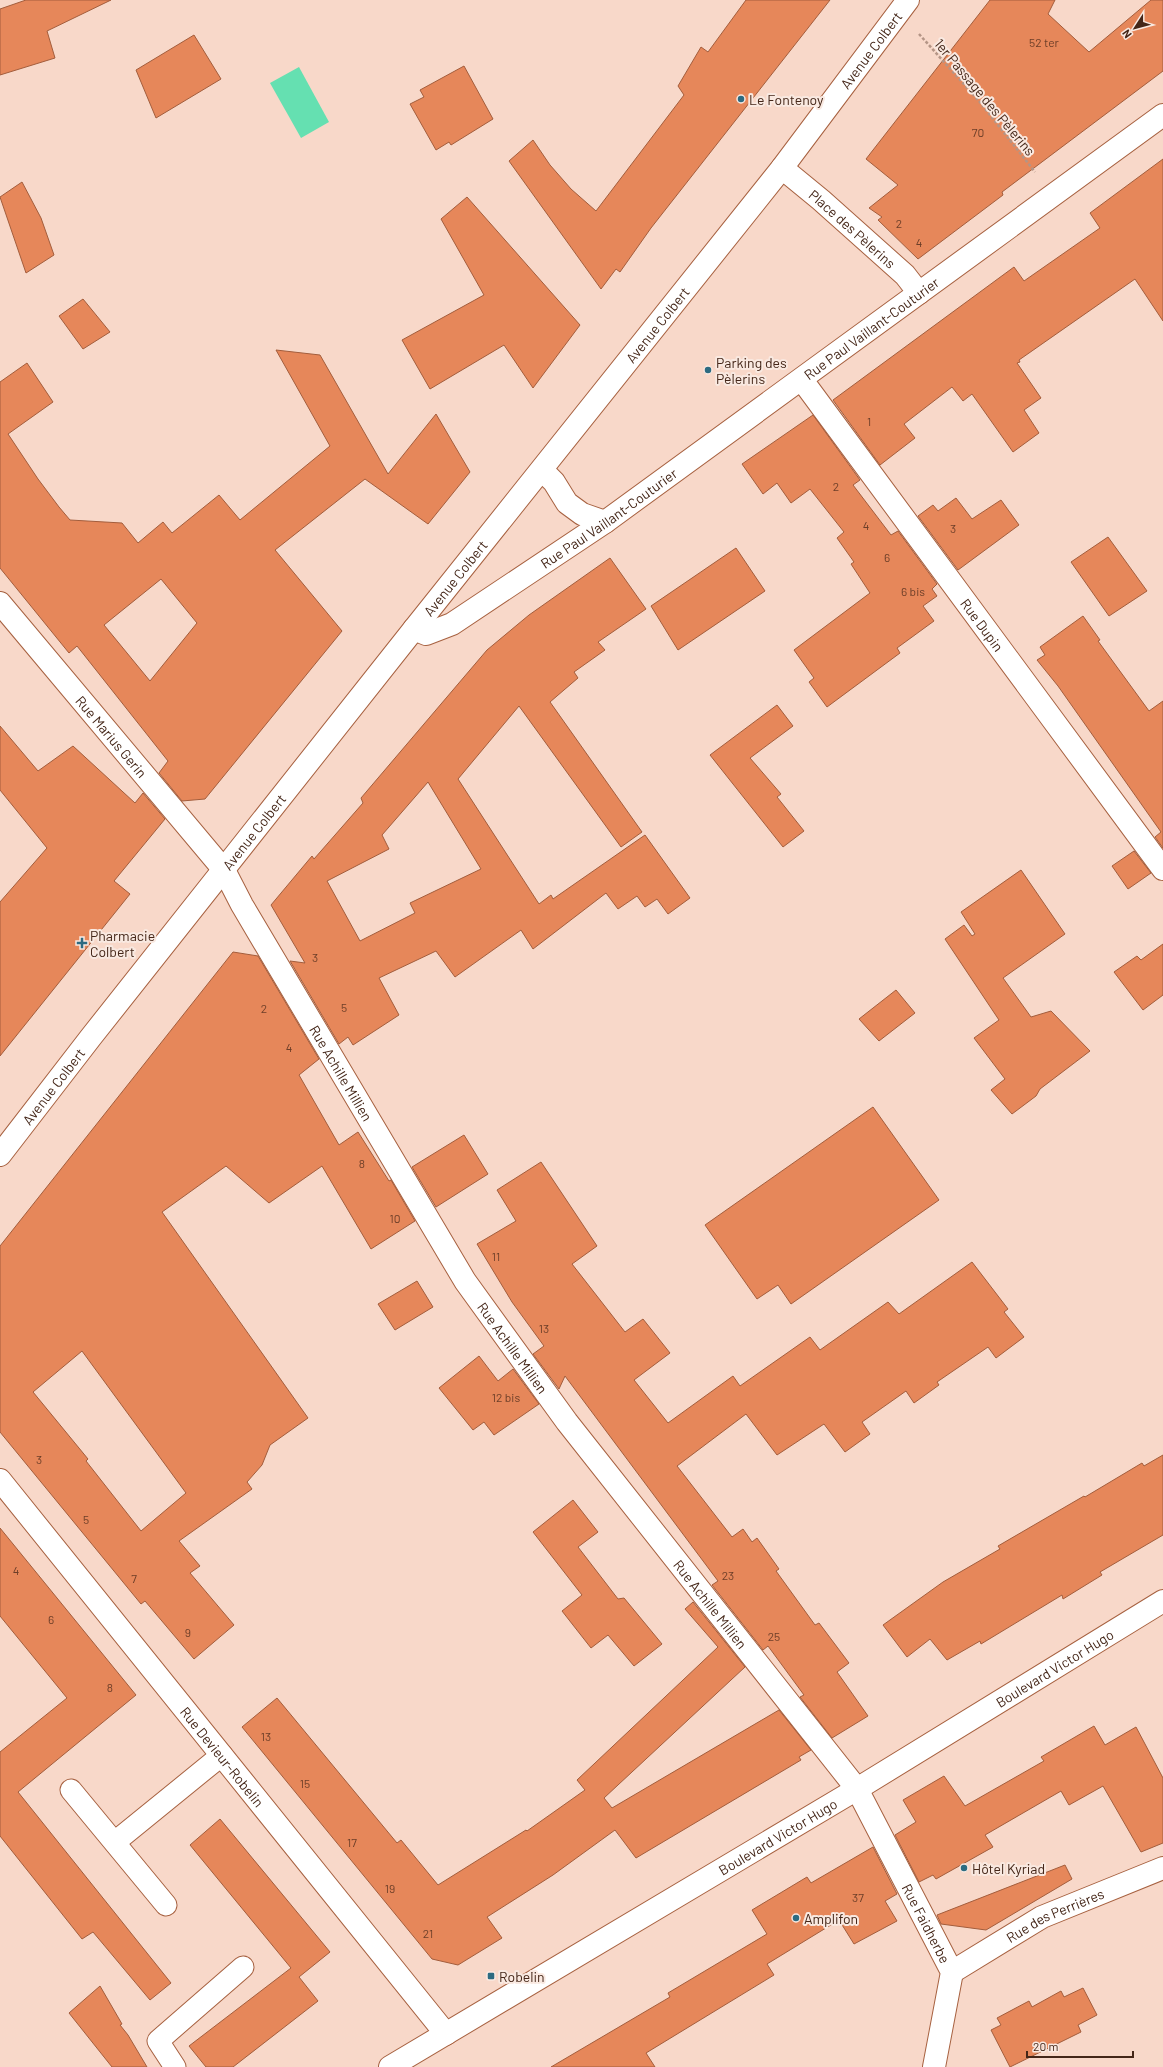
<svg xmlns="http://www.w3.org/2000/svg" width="1163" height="2067" viewBox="0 0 1163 2067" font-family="Barlow,sans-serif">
<rect width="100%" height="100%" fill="#f8d8c9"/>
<path fill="#65e0b1" d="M299 67 329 122 301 138 270 83Z"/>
<g fill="#e6875a" stroke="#a35d3c" fill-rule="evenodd">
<path d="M26 0H111L47 31 55 58 0 75V9Z"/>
<path d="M746 0H830L651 228 620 272 616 269 601 289 509 161 533 140 550 165 571 189 596 211 684 95 678 86 701 47 708 52Z"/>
<path d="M990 0H1055L1048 14 1089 52 1151 0H1163V71L1002 192 1003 195 918 259 878 220 882 217 869 208 898 185 866 159Z"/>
<path d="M194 35 221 79 156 118 136 70Z"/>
<path d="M464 66 493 119 451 145 449 142 436 150 410 104 424 97 420 90Z"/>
<path d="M1163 159V321L1135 279 1019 360 1020 362 1017 363 1041 398 1024 410 1039 433 1013 452 972 394 963 401 952 387 904 424 915 438 880 465 833 400 1014 267 1024 281 1100 228 1090 213Z"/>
<path d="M22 182 41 218 54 255 26 273 0 197Z"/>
<path d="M467 197 580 325 533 388 504 345 430 389 402 340 484 295 441 219Z"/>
<path d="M83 299 110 332 83 349 59 316Z"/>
<path d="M276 350 320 355 388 474 436 414 470 472 428 524 365 479 275 550 342 631 205 799 182 801 159 773 168 761 77 646 69 653 0 568V382L27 363 53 402 8 434 38 479 59 507 70 520 122 523 138 543 163 522 172 533 219 495 240 520 330 446ZM161 579 197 623 150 681 104 625Z"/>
<path d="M813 415 860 480 853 485 891 535 898 531 937 584 932 589 937 596 923 606 934 621 897 648 900 653 827 707 809 682 814 678 794 650 870 593 851 564 854 562 837 538 844 532 810 489 791 503 777 483 763 494 742 464Z"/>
<path d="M956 498 972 519 1001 500 1019 525 958 570 918 516 933 505 938 511Z"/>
<path d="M1108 537 1147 591 1109 616 1071 562Z"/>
<path d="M736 548 765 591 678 650 651 606Z"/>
<path d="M610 558 646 609 598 642 605 650 574 672 578 678 550 702 642 832 621 847 519 706 458 779 539 904 551 895 553 899 645 835 690 898 668 914 657 899 645 907 637 896 618 909 606 893 533 949 521 930 455 977 436 951 379 978 399 1015 353 1045 348 1037 339 1044 290 961 305 963 271 905 312 856 314 859 363 803 361 798 487 650 529 615ZM428 782 481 869 410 903 415 913 360 941 327 881 389 849 382 835Z"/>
<path d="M1083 616 1100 640 1098 641 1149 711 1163 701V848L1155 837 1161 832 1058 686 1037 660 1045 655 1040 647Z"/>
<path d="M777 705 793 726 750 758 781 794 777 797 804 831 783 847 710 755Z"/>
<path d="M0 726 38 771 73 746 135 803 143 793 165 819 114 881 130 894 0 1056V902L47 848 0 790Z"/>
<path d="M1134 851 1151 873 1128 889 1112 866Z"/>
<path d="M1021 870 1065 934 1003 978 1031 1017 1051 1011 1090 1051 1040 1089 1036 1096 1012 1114 991 1090 1005 1079 974 1038 999 1020 945 939 964 925 972 936 975 934 961 912Z"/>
<path d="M1163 944V995L1143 1010 1114 972 1137 956 1141 960Z"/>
<path d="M233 952 258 956 319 1059 299 1075 339 1145 358 1132 389 1181 391 1180 415 1221 371 1249 322 1166 269 1203 226 1166 162 1212 308 1418 270 1445 262 1465 247 1482 252 1489 179 1541 200 1566 190 1573 234 1625 194 1659 145 1601 141 1604 0 1432V1246ZM82 1351 186 1493 141 1531 86 1461 88 1459 33 1392Z"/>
<path d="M896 990 915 1013 879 1041 859 1019Z"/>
<path d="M873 1107 939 1200 791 1304 778 1285 757 1299 705 1225Z"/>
<path d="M464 1135 488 1174 436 1207 412 1167Z"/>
<path d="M541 1162 597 1246 572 1264 625 1332 643 1319 670 1353 634 1380 668 1423 733 1376 740 1386 810 1337 820 1350 888 1302 899 1314 972 1262 1008 1309 1004 1312 1024 1337 996 1358 988 1347 937 1382 939 1385 914 1403 906 1391 862 1422 870 1434 845 1452 824 1424 777 1455 746 1414 677 1466 732 1537 743 1529 752 1542 757 1538 779 1569 776 1571 815 1625 819 1623 849 1663 837 1672 868 1716 832 1738 800 1697 804 1695 768 1646 763 1650 712 1585 718 1581 565 1376 559 1389 533 1354 544 1346 512 1302 477 1244 516 1221 497 1190Z"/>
<path d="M417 1281 433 1307 395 1330 378 1304Z"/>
<path d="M479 1356 498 1381 513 1369 539 1404 494 1435 484 1422 473 1430 439 1388Z"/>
<path d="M1163 1455V1535L1100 1572 1102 1575 1063 1599 1062 1595 981 1644 980 1641 947 1660 930 1639 907 1657 883 1625 943 1582 1000 1549 998 1546 1084 1496 1085 1497 1142 1463 1144 1466Z"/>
<path d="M573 1500 598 1532 578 1547 618 1599 624 1598 662 1644 634 1666 608 1635 591 1648 562 1611 582 1595 533 1532Z"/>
<path d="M0 1528 136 1695 18 1792 171 1983 150 2000 93 1932 82 1939 0 1836V1752L67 1698 0 1616Z"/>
<path d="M693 1602 745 1667 604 1798 612 1808 779 1710 811 1750 799 1757 801 1760 636 1858 615 1830 553 1875 487 1917 502 1938 458 1965 432 1959 242 1727 277 1698 397 1843 401 1840 438 1885 526 1830 527 1831 585 1790 577 1780 718 1647 685 1609Z"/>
<path d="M1094 1726 1105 1745 1136 1727 1163 1778V1843L1141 1852 1103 1786 1069 1805 1061 1791 985 1835 993 1847 936 1879 933 1875 919 1882 895 1835 916 1822 903 1800 944 1776 965 1806 1044 1761 1041 1757Z"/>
<path d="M220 1819 330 1952 299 1977 318 2001 233 2067H206L189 2046 291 1968 190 1845Z"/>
<path d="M873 1847 897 1894 885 1901 897 1921 854 1944 839 1920 767 1964 774 1975 646 2053 655 2067H551L670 1997 668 1993 767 1934 752 1910 807 1877 811 1883Z"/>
<path d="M1065 1865 1072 1879 986 1930 941 1924 937 1915Z"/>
<path d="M100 1986 122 2024 120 2025 128 2035 147 2067H112L69 2013Z"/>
<path d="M1083 1988 1097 2015 1078 2025 1081 2032 1010 2067 991 2030 1001 2025 997 2018 1029 2001 1032 2007 1061 1991 1064 1997Z"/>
</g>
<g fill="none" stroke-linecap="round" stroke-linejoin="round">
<g stroke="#a76140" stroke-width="23">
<g id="service">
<path d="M71 1790 166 1905"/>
<path d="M115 1842 222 1755"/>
<path d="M175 2067 158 2041 243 1967"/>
</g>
</g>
<g stroke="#a76140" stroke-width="24">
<g id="minor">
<path id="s1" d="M782 168 821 200 905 275 919 293"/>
<path id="s2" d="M802 380 1163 869"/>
<path id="s3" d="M0 603 224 870 242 905 465 1281 567 1422 857 1789 952 1972 934 2067"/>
<path id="s4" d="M0 1480 446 2034"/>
<path id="s5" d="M952 1972 1042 1917 1163 1868"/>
</g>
</g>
<g stroke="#a76140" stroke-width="24">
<g id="tertiary">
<path d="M542 470 554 482 567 503 582 514 605 522"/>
<path id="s6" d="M414 629 426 634 452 624 605 522 1163 115"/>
<path id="s7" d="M0 1155 91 1037 414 629 782 168 908 0"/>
<path id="s8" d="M390 2067 857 1789 1163 1601"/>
</g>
</g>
<path stroke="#b49586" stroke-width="2.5" stroke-dasharray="3 2" stroke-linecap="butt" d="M919 34 979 101 1035 172"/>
<use href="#service" stroke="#fff" stroke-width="21"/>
<use href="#minor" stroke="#fff" stroke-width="22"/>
<use href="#tertiary" stroke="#fff" stroke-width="22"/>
</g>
<g fill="#2d6b81" stroke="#f9e9e1" stroke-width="1.5">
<circle cx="741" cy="99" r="4"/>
<circle cx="708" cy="370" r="4"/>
<path d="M80 937h4v4h4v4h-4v4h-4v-4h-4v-4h4z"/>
<circle cx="964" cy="1868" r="4"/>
<circle cx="796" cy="1918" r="4"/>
<rect x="487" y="1972" width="8" height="8" rx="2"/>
</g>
<g text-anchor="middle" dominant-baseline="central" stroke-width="4" stroke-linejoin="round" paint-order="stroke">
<g font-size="12" fill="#6c3e28">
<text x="1044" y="42">52 ter</text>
<text x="978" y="132">70</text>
<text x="899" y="223">2</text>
<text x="919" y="242">4</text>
<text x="869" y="421">1</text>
<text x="836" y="486">2</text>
<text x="866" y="525">4</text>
<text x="953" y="528">3</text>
<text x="887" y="557">6</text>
<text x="913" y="591">6 bis</text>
<text x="315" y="957">3</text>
<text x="344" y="1007">5</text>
<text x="264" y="1008">2</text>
<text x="289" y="1047">4</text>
<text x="362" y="1163">8</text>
<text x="395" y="1218">10</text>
<text x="496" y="1256">11</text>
<text x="544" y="1328">13</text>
<text x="506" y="1397">12 bis</text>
<text x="39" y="1459">3</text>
<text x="86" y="1519">5</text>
<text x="16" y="1570">4</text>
<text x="728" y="1575">23</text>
<text x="134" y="1578">7</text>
<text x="51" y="1619">6</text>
<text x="188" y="1632">9</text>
<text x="774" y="1636">25</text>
<text x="110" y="1687">8</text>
<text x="266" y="1736">13</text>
<text x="305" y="1783">15</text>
<text x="352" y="1842">17</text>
<text x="390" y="1888">19</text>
<text x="858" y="1897">37</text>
<text x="428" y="1933">21</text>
</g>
<g font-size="14" fill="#442618" stroke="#f9e9e1">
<text stroke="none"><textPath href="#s7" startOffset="1407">Avenue Colbert</textPath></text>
<text transform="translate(985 97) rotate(50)">1er Passage des Pèlerins</text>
<text stroke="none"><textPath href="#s1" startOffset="93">Place des Pèlerins</textPath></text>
<text stroke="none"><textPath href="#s7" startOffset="1059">Avenue Colbert</textPath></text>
<text stroke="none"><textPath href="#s6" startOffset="554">Rue Paul Vaillant-Couturier</textPath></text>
<text stroke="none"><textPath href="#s6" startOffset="230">Rue Paul Vaillant-Couturier</textPath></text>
<text stroke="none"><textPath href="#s7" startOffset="735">Avenue Colbert</textPath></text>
<text stroke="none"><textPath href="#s2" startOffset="304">Rue Dupin</textPath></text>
<text stroke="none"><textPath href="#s3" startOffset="174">Rue Marius Gerin</textPath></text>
<text stroke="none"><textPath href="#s7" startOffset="411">Avenue Colbert</textPath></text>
<text stroke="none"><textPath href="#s3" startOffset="583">Rue Achille Millien</textPath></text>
<text stroke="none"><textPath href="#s7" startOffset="87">Avenue Colbert</textPath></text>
<text stroke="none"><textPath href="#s3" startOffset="907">Rue Achille Millien</textPath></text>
<text stroke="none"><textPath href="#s3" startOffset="1231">Rue Achille Millien</textPath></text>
<text stroke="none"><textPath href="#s8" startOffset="775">Boulevard Victor Hugo</textPath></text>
<text stroke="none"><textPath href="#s4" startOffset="355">Rue Devieur-Robelin</textPath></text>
<text stroke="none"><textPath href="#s8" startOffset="451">Boulevard Victor Hugo</textPath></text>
<text stroke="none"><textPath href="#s5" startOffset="118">Rue des Perrières</textPath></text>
<text stroke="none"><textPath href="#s3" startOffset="1618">Rue Faidherbe</textPath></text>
</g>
<g font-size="14" fill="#442618" stroke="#f9e9e1" text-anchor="start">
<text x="749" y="99">Le Fontenoy</text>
<text x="716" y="362">Parking des<tspan x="716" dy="16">Pèlerins</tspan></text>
<text x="90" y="935">Pharmacie<tspan x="90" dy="16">Colbert</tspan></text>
<text x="972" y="1868">Hôtel Kyriad</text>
<text x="804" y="1918">Amplifon</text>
<text x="499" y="1976">Robelin</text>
</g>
</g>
<g transform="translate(1135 28) rotate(234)" stroke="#f9e9e1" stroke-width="3" paint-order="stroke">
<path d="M0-3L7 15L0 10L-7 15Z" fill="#442618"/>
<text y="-6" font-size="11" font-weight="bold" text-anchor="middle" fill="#442618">N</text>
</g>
<path d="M1027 2051v6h106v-6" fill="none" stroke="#442618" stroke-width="2"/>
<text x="1033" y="2051" font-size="12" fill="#442618" stroke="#f9e9e1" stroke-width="3" paint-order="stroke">20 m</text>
</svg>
